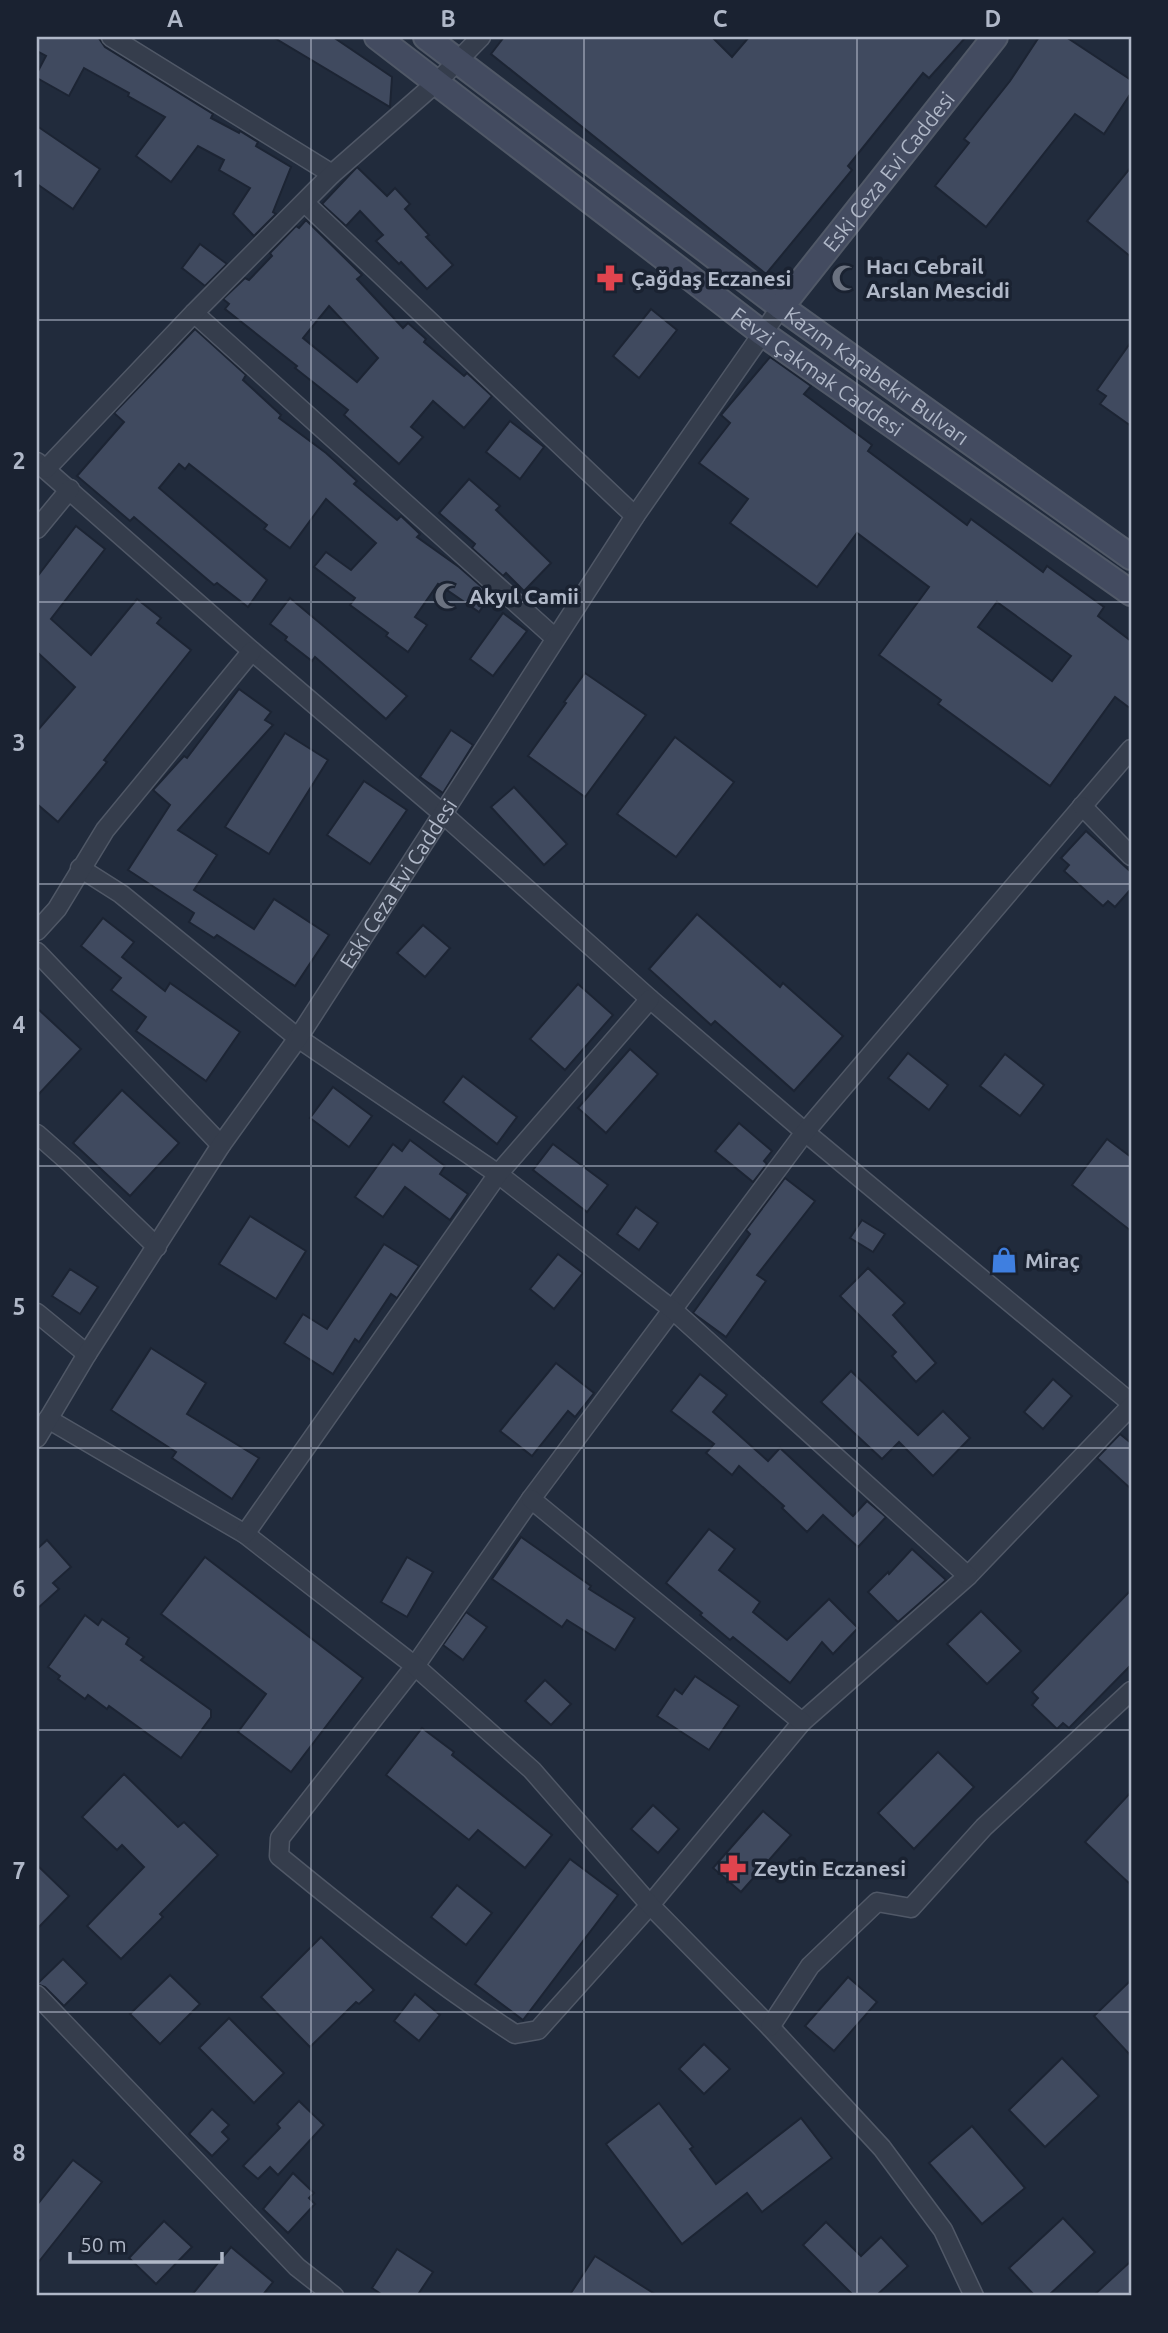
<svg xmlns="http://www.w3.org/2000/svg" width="1168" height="2333" viewBox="0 0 1168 2333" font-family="Ubuntu,sans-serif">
<rect width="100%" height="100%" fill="#212b3c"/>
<g fill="#404a5f" stroke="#1c2433" stroke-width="2" fill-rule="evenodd">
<path d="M37 37H98L105 47 213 114 211 118 239 133 240 131 258 142 256 146 291 167 273 212 276 214 254 236 233 214 250 188 219 170 224 160 198 146 171 182 136 156 165 117 128 96 129 93 84 68 69 96 37 78V73L46 56 37 51Z"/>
<path d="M273 37H333L392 77 390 107Z"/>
<path d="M504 37H712L732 57 749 37H966L929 78 923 73 848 166 852 170 766 274 491 54Z"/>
<path d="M1039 37H1066L1131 80V93L1104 134 1075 114 986 227 935 186 969 143 964 139 1010 81Z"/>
<path d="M37 126 100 169 73 209 37 184Z"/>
<path d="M357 167 387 196 395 188 410 204 405 209 429 235 426 237 453 265 427 289 401 262 399 264 376 241 383 235 360 211 346 226 322 204Z"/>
<path d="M1131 167V257L1087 221Z"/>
<path d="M306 220 362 275 357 279 403 328 408 323 426 339 424 342 464 376 467 373 492 396 464 428 433 401 411 427 423 437 399 464 344 415 348 410 295 368 297 366 225 309 229 304 223 299 245 278 249 280 272 256 270 253 296 226 299 228ZM329 306 378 358 357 382 303 338Z"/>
<path d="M200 244 227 264 205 286 182 268Z"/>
<path d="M651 309 677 330 639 378 613 356Z"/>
<path d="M195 329 246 375 243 380 281 415 279 418 326 453 357 481 354 484 397 520 401 516 420 534 417 537 459 567 491 595 479 612 438 584 415 617 427 625 408 652 386 636 388 633 350 605 355 598 314 567 326 552 351 570 376 543 326 499 290 548 264 529 267 525 189 464 185 469 179 464 159 488 267 580 248 607 217 583 214 585 134 517 130 521 77 476 124 422 114 413Z"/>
<path d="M1131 342V426L1100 404 1106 396 1097 390Z"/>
<path d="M770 357 811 386 804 394 872 445 868 451 967 525 971 519 1043 572 1047 566 1104 607 1098 616 1131 641V709L1115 697 1050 786 938 704 941 700 879 655 929 587 857 533 817 587 730 523 748 499 699 463 730 423 721 415ZM997 602 1071 656 1052 681 978 627Z"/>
<path d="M510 421 544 447 520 479 486 452Z"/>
<path d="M469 479 500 506 496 510 551 563 524 591 506 573 503 576 472 548 475 544 439 513Z"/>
<path d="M76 526 105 549 51 619 91 655 137 599 161 618 157 623 191 650 104 760 107 762 58 822 37 804V731L75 687 37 652V577Z"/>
<path d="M290 598 407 696 386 719 315 657 312 661 285 640 287 637 270 624Z"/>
<path d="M503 613 527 631 493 676 470 659Z"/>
<path d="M585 673 646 715 585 797 528 756 566 703 564 702Z"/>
<path d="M239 689 271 712 265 720 273 725 178 830 217 855 194 890 254 929 274 899 329 935 295 986 217 935 214 938 189 922 194 913 128 870 170 805 153 790 184 756 187 758Z"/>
<path d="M451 730 473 745 443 793 420 777Z"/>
<path d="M285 733 328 760 269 854 225 827Z"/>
<path d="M675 737 734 782 676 857 617 814Z"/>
<path d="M364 781 407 810 370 864 327 835Z"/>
<path d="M514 787 567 844 544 865 491 807Z"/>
<path d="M1086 831 1131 872V889L1115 907 1108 901 1103 906 1064 871 1069 865 1061 858Z"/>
<path d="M697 914 780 987 783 983 843 1036 794 1091 715 1021 711 1025 649 969Z"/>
<path d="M103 918 134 942 122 957 165 991 170 983 240 1032 206 1081 136 1031 146 1017 111 990 121 978 81 946Z"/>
<path d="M423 925 450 948 425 977 397 953Z"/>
<path d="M578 984 613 1015 565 1070 530 1039Z"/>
<path d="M37 1008 81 1049 37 1096Z"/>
<path d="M630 1049 658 1074 606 1133 578 1108Z"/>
<path d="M908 1053 948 1085 929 1110 888 1078Z"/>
<path d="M1005 1054 1044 1085 1020 1116 980 1086Z"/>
<path d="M463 1076 517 1117 497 1144 443 1102Z"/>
<path d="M333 1087 372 1116 349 1147 310 1118Z"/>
<path d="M122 1090 179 1143 130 1196 73 1143Z"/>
<path d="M739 1123 772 1151 764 1161 767 1164 753 1182 715 1151Z"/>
<path d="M1107 1139 1131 1157V1231L1072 1185Z"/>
<path d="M410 1140 445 1166 440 1174 468 1194 450 1220 405 1187 383 1217 355 1197 393 1144 402 1151Z"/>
<path d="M553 1144 608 1185 587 1212 533 1170Z"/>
<path d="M785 1178 815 1201 757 1275 766 1281 726 1337 693 1313 750 1234 746 1230Z"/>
<path d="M636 1207 658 1223 639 1250 617 1234Z"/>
<path d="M250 1216 306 1251 276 1299 219 1264Z"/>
<path d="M862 1220 885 1234 873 1252 850 1238Z"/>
<path d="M384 1244 419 1266 397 1298 391 1294 359 1342 355 1339 333 1374 284 1343 303 1314 327 1329Z"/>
<path d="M558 1254 583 1273 554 1309 530 1289Z"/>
<path d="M868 1268 905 1303 893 1315 936 1363 916 1382 892 1356 896 1352 840 1296Z"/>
<path d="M70 1269 98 1287 80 1314 52 1296Z"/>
<path d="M151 1348 206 1383 187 1414 259 1458 232 1499 172 1458 176 1452 111 1410Z"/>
<path d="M556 1363 594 1393 575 1417 568 1411 532 1456 500 1431Z"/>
<path d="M851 1371 918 1435 943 1411 970 1438 933 1476 899 1442 882 1459 821 1402Z"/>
<path d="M700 1374 727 1395 713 1412 768 1461 780 1448 853 1516 867 1501 886 1517 858 1547 823 1515 807 1532 782 1508 784 1506 739 1466 732 1475 706 1453 714 1444 671 1411Z"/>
<path d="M1053 1379 1072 1396 1043 1429 1024 1412Z"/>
<path d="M1120 1434 1131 1443V1489L1097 1458Z"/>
<path d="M709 1529 735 1549 719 1570 760 1602 753 1612 787 1640 829 1599 858 1628 833 1654 822 1642 790 1683 733 1637 730 1640 700 1615 702 1613 666 1583Z"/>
<path d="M521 1537 591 1586 589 1589 635 1618 615 1650 567 1620 562 1627 492 1579Z"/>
<path d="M47 1540 71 1567 53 1583 59 1589 37 1609V1549Z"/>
<path d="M912 1549 946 1580 898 1622 868 1592 888 1572 889 1574Z"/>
<path d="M205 1557 363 1678 291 1772 238 1732 266 1694 161 1614Z"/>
<path d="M407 1557 433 1572 407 1617 381 1602Z"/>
<path d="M1131 1590V1665L1069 1728 1063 1723 1057 1729 1032 1705 1038 1698 1032 1692Z"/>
<path d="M981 1611 1021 1651 987 1684 947 1644Z"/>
<path d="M466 1612 487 1627 463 1660 443 1645Z"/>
<path d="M85 1615 98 1625 102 1619 129 1638 126 1644 144 1657 141 1660 211 1710V1717L181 1758 109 1706 107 1709 88 1695 85 1699 58 1679 60 1676 48 1667Z"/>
<path d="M695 1676 739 1706 709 1750 657 1716 675 1689 682 1694Z"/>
<path d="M545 1680 571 1704 551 1725 525 1701Z"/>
<path d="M422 1728 454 1752 452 1755 552 1835 525 1868 478 1830 469 1840 386 1775Z"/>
<path d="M938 1752 974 1787 914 1849 878 1813Z"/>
<path d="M124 1774 178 1827 184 1822 218 1855 160 1914 163 1917 121 1959 87 1926 144 1867 122 1845 117 1850 82 1817Z"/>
<path d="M1131 1792V1885L1085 1842Z"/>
<path d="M653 1805 679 1829 658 1853 631 1829Z"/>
<path d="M763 1811 791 1835 741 1892 713 1868Z"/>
<path d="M570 1859 618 1895 523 2020 475 1984Z"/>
<path d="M37 1865 69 1896 37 1929Z"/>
<path d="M457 1885 492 1913 466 1945 431 1917Z"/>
<path d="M321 1937 374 1990 359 2004 356 2002 310 2047 261 1997Z"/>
<path d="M63 1959 87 1983 64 2006 45 1987 37 1984Z"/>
<path d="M170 1975 200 2004 160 2044 130 2014Z"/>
<path d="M848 1977 877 2002 834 2051 805 2026Z"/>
<path d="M1131 1980V2056L1094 2016Z"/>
<path d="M415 1994 440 2015 419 2041 394 2021Z"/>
<path d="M229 2018 284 2073 254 2103 199 2048Z"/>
<path d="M704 2044 730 2069 704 2094 679 2069Z"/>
<path d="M1062 2058 1099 2096 1045 2147 1009 2110Z"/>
<path d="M299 2101 324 2125 278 2175 270 2167 258 2179 243 2166 280 2128 277 2124Z"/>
<path d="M659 2103 693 2147 690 2149 716 2184 801 2118 832 2158 762 2212 747 2193 682 2244 606 2144Z"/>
<path d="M212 2109 229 2125 222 2132 229 2139 212 2156 189 2134Z"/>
<path d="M972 2126 1025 2188 982 2224 929 2163Z"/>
<path d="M73 2160 102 2182 37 2264V2205Z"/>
<path d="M293 2173 314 2193 309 2198 315 2204 288 2233 263 2209Z"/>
<path d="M1063 2218 1095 2252 1048 2296H1035L1009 2268Z"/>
<path d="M164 2221 192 2247 156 2284 129 2258Z"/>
<path d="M826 2222 861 2256 881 2237 908 2266 876 2296H854L803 2245Z"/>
<path d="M231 2247 273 2282 262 2296H191Z"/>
<path d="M397 2249 433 2272 417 2296H384L372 2288Z"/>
<path d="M595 2256 658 2296H569Z"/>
<path d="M1131 2261V2296H1093Z"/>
</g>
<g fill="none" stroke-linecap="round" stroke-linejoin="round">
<g stroke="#505867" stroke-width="21">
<g id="street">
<path d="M111 37 332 174"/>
<path d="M305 203 635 516"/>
<path d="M194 313 555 638"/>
<path d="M37 462 252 651 443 814 650 999 805 1132 1131 1403"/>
<path d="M46 469 194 313 332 174 437 82 481 37"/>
<path d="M37 529 70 489"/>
<path d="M1131 749 805 1132 531 1499 415 1666 280 1838 279 1856C356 1919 432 1980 515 2034L538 2030 650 1905 802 1722 968 1576 1131 1406"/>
<path d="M1082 806 1131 856"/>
<path d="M80 868 121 894 298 1038 498 1174 673 1310 968 1576"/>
<path d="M37 931 57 909 105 830 252 651"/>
<path d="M37 952 221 1145"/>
<path d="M37 1134 71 1164 157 1247"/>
<path d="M37 1313 87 1354"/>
<path d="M48 1419 245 1534 415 1666 532 1770 650 1905 770 2027 882 2148 943 2230 974 2296"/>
<path id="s1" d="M37 1438 87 1354 221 1145 298 1038 635 516 781 307"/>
<path d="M531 1499 802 1722"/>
<path d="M245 1534 498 1174 650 999"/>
<path d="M37 1995 297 2267 334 2296"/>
<path d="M770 2027 810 1966 877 1902 911 1908 984 1827 1131 1691"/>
</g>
</g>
<g stroke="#505867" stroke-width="28">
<g id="secondary">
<path id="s2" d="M377 37 762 333 1131 593"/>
<path id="s3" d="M426 37 781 307 1131 557"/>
<path id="s4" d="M781 307 995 37"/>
</g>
</g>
<use href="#street" stroke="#353d4c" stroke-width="18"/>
<use href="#secondary" stroke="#434b60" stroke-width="24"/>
</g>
<path fill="none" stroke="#b0b8c8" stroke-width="2" stroke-opacity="0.55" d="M311 37V2296M584 37V2296M857 37V2296M37 320H1131M37 602H1131M37 884H1131M37 1166H1131M37 1448H1131M37 1730H1131M37 2012H1131"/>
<defs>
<g id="pharmacy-bare" transform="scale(2.1)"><path d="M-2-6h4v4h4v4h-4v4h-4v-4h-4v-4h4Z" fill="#e0444e" stroke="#1a2231" stroke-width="2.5" paint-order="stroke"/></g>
<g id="mosque-bare" transform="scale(2.1)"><path d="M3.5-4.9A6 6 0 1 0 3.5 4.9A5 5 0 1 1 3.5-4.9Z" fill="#6b7280" stroke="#1a2231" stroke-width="2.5" paint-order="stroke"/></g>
<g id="shop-bare" transform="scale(2.1)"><path d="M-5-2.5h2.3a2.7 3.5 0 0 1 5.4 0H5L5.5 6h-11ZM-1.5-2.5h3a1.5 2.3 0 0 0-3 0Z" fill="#3f7fe0" stroke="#1a2231" stroke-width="2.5" paint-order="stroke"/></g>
</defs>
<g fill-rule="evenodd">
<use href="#pharmacy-bare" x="610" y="278"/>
<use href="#mosque-bare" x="845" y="278"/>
<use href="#mosque-bare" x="448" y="596"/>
<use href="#shop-bare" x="1004" y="1260"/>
<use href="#pharmacy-bare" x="733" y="1868"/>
</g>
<g text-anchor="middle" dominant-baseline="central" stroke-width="7" stroke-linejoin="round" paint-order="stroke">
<g font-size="21" fill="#b0b8c8" stroke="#1a2231">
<text stroke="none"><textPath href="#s4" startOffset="173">Eski Ceza Evi Caddesi</textPath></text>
<text stroke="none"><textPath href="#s2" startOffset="553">Fevzi Çakmak Caddesi</textPath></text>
<text stroke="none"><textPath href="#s3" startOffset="564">Kazım Karabekir Bulvarı</textPath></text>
<text stroke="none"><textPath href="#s1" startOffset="662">Eski Ceza Evi Caddesi</textPath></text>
</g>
<g font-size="21" font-weight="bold" fill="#b0b8c8" stroke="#1a2231" text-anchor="start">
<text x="866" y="266">Hacı Cebrail<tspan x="866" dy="24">Arslan Mescidi</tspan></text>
<text x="631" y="278">Çağdaş Eczanesi</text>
<text x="469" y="596">Akyıl Camii</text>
<text x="1025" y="1260">Miraç</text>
<text x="754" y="1868">Zeytin Eczanesi</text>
</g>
</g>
<rect width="1168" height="2333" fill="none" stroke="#1a2231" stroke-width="77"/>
<path d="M70 2252v10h152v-10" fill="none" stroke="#b0b8c8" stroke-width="3.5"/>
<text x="80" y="2252" font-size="21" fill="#b0b8c8" stroke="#1a2231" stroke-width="5" paint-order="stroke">50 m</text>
<rect x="38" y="38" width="1092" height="2256" fill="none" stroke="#b0b8c8" stroke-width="2.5"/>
<g font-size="23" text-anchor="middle" font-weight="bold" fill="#b0b8c8">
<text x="175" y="27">A</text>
<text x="448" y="27">B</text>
<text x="720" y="27">C</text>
<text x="993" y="27">D</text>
<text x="19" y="187">1</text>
<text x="19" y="469">2</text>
<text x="19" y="751">3</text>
<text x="19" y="1033">4</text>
<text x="19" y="1315">5</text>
<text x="19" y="1597">6</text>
<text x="19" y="1879">7</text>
<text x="19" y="2161">8</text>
</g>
</svg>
